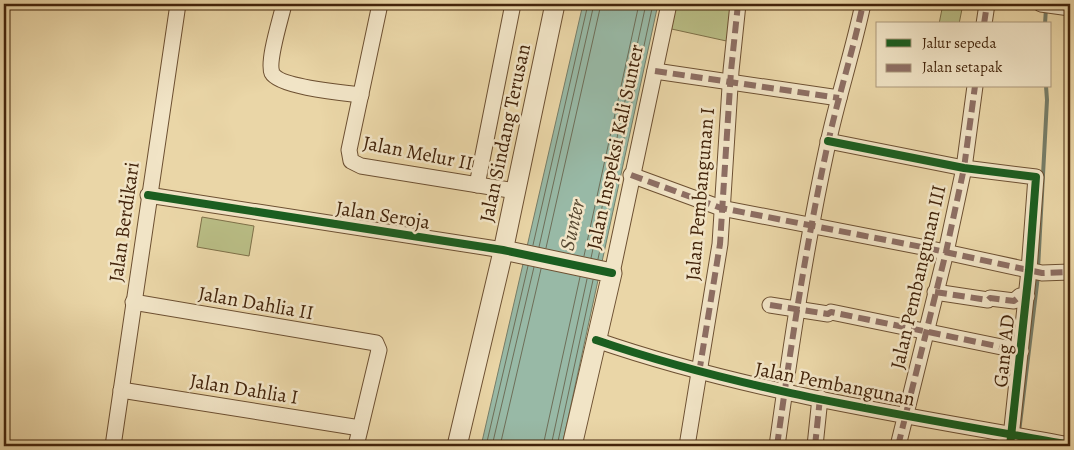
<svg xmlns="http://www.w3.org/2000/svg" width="1074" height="450" viewBox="0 0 1074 450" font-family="Alegreya,serif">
<rect width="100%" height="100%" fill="#ead6a7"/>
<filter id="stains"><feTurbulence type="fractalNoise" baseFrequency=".004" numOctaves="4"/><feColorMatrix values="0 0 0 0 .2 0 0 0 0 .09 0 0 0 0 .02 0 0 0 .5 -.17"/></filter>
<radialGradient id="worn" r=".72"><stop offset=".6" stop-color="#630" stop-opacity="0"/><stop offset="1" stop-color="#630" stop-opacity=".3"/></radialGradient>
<g fill="#b9bd85" stroke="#7e7048">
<path d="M672 4H735L731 42 667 28Z"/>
<path d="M943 4H963L959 24H939Z"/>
<path d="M202 217 254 226 249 256 197 247Z"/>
</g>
<path fill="#98b9a6" stroke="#767d68" d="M583 4H658L562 446H481Z"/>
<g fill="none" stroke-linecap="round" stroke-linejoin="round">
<g stroke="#6e6e58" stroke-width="1">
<path d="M533 245 588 4"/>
<path d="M539 247 594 4"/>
<path d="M546 248 601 4"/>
<path d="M584 256 639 4"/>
<path d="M591 258 646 4"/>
<path d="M598 259 653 4"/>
<path d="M486 446 528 266"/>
<path d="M492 446 534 267"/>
<path d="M500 446 541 269"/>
<path d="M543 446 580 277"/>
<path d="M551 446 587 279"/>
<path d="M557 446 593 280"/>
</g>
<g stroke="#767d68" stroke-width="4">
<path d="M1045 24 1046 8"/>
<path d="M1038 269 1047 100 1046 86"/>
<path d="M1019 432 1038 276"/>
</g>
<g stroke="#6d5032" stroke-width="17">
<g id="minor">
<path d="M284 4C281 18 267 61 272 73 279 87 345 93 361 95"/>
<path d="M380 4 349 150 351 161 361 166 516 191"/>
<path d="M1041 4 1070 8"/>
<path d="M984 24 987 4"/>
<path d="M655 71 839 98"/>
<path d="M828 141 964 168 1036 177 1029 270 1010 446"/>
<path d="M631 175 721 208 922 247 1042 273 1070 272"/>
<path d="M477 185 513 4"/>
<path d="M148 195 503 250"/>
<path d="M612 273 669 4"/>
<path d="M935 292 988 300 990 298 1014 301 1020 296H1027"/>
<path d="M133 302 376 343 379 350 356 446"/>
<path d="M770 305 828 314 831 312 1021 351"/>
<path d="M596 340C750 393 911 416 1070 445"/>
<path d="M121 390 360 428"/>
<path d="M113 446 178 4"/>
<path d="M687 446 720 244 731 71 738 4"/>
<path d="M777 446C791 345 806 244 828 143 838 97 853 51 863 4"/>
<path d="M815 446 820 398"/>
<path d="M898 446 946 252 964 168 975 86"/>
</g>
</g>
<g stroke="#6d5032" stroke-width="21">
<g id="tertiary">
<path d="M503 250 612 273 572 446"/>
<path d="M457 446 502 256 555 4"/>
</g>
</g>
<use href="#minor" stroke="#f1e4c6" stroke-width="15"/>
<use href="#tertiary" stroke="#f1e4c6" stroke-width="19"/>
<g stroke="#8d6e63" stroke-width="6" stroke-dasharray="12 6" stroke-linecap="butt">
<path d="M1041 4 1070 8"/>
<path d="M984 24 987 4"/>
<path d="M655 71 839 98"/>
<path d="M631 175 721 208 922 247 1042 273 1070 272"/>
<path d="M935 292 988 300 990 298 1014 301 1020 296H1027"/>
<path d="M770 305 828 314 831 312 1021 351"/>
<path d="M699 373 720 244 731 71 738 4"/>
<path d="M777 446C791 345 806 244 828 143 838 97 853 51 863 4"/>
<path d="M815 446 820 398"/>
<path d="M898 446 946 252 964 168 975 86"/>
</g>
<g stroke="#f1e4c6" stroke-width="11">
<g id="cycleway">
<path d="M828 141 964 168 1036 177 1029 270 1010 446"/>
<path d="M148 195 503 250 612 273"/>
<path d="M596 340C750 393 911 416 1070 445"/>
</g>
</g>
<use href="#cycleway" stroke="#1b5e20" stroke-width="8"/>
</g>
<g text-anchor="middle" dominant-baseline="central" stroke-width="5" stroke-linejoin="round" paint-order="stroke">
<g font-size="20" fill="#43240b" stroke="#f1e4c6">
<text transform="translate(505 133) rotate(-78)">Jalan Sindang Terusan</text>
<text transform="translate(615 147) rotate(-78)">Jalan Inspeksi Kali Sunter</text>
<text transform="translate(418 153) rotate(11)">Jalan Melur II</text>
<text transform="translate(700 194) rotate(-85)">Jalan Pembangunan I</text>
<text transform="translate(383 215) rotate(9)">Jalan Seroja</text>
<text transform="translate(124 222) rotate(-82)">Jalan Berdikari</text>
<text transform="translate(918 277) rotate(-77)">Jalan Pembangunan III</text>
<text transform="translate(256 303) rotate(10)">Jalan Dahlia II</text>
<text transform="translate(1004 351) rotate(-84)">Gang AD</text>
<text transform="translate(835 384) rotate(11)">Jalan Pembangunan</text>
<text transform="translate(244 389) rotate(9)">Jalan Dahlia I</text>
</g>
<g font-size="21" font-style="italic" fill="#584932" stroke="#f1e4c6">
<text transform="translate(572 225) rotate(-77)">Sunter</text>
</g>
</g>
<rect width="1074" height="450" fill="none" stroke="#ead6a7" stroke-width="20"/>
<rect x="5" y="5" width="1064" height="440" fill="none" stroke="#43240b" stroke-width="2.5"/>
<rect x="10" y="10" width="1054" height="430" fill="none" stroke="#43240b"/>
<rect x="876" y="22" width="175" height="65" fill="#f1e4c6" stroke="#ab977b"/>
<rect x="886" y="39" width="25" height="8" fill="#1b5e20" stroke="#ab977b"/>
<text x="922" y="48" font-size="15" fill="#43240b">Jalur sepeda</text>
<rect x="886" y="64" width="25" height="8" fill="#8d6e63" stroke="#ab977b"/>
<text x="922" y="72" font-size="15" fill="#43240b">Jalan setapak</text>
<rect width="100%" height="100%" filter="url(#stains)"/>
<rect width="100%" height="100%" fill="url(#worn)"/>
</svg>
